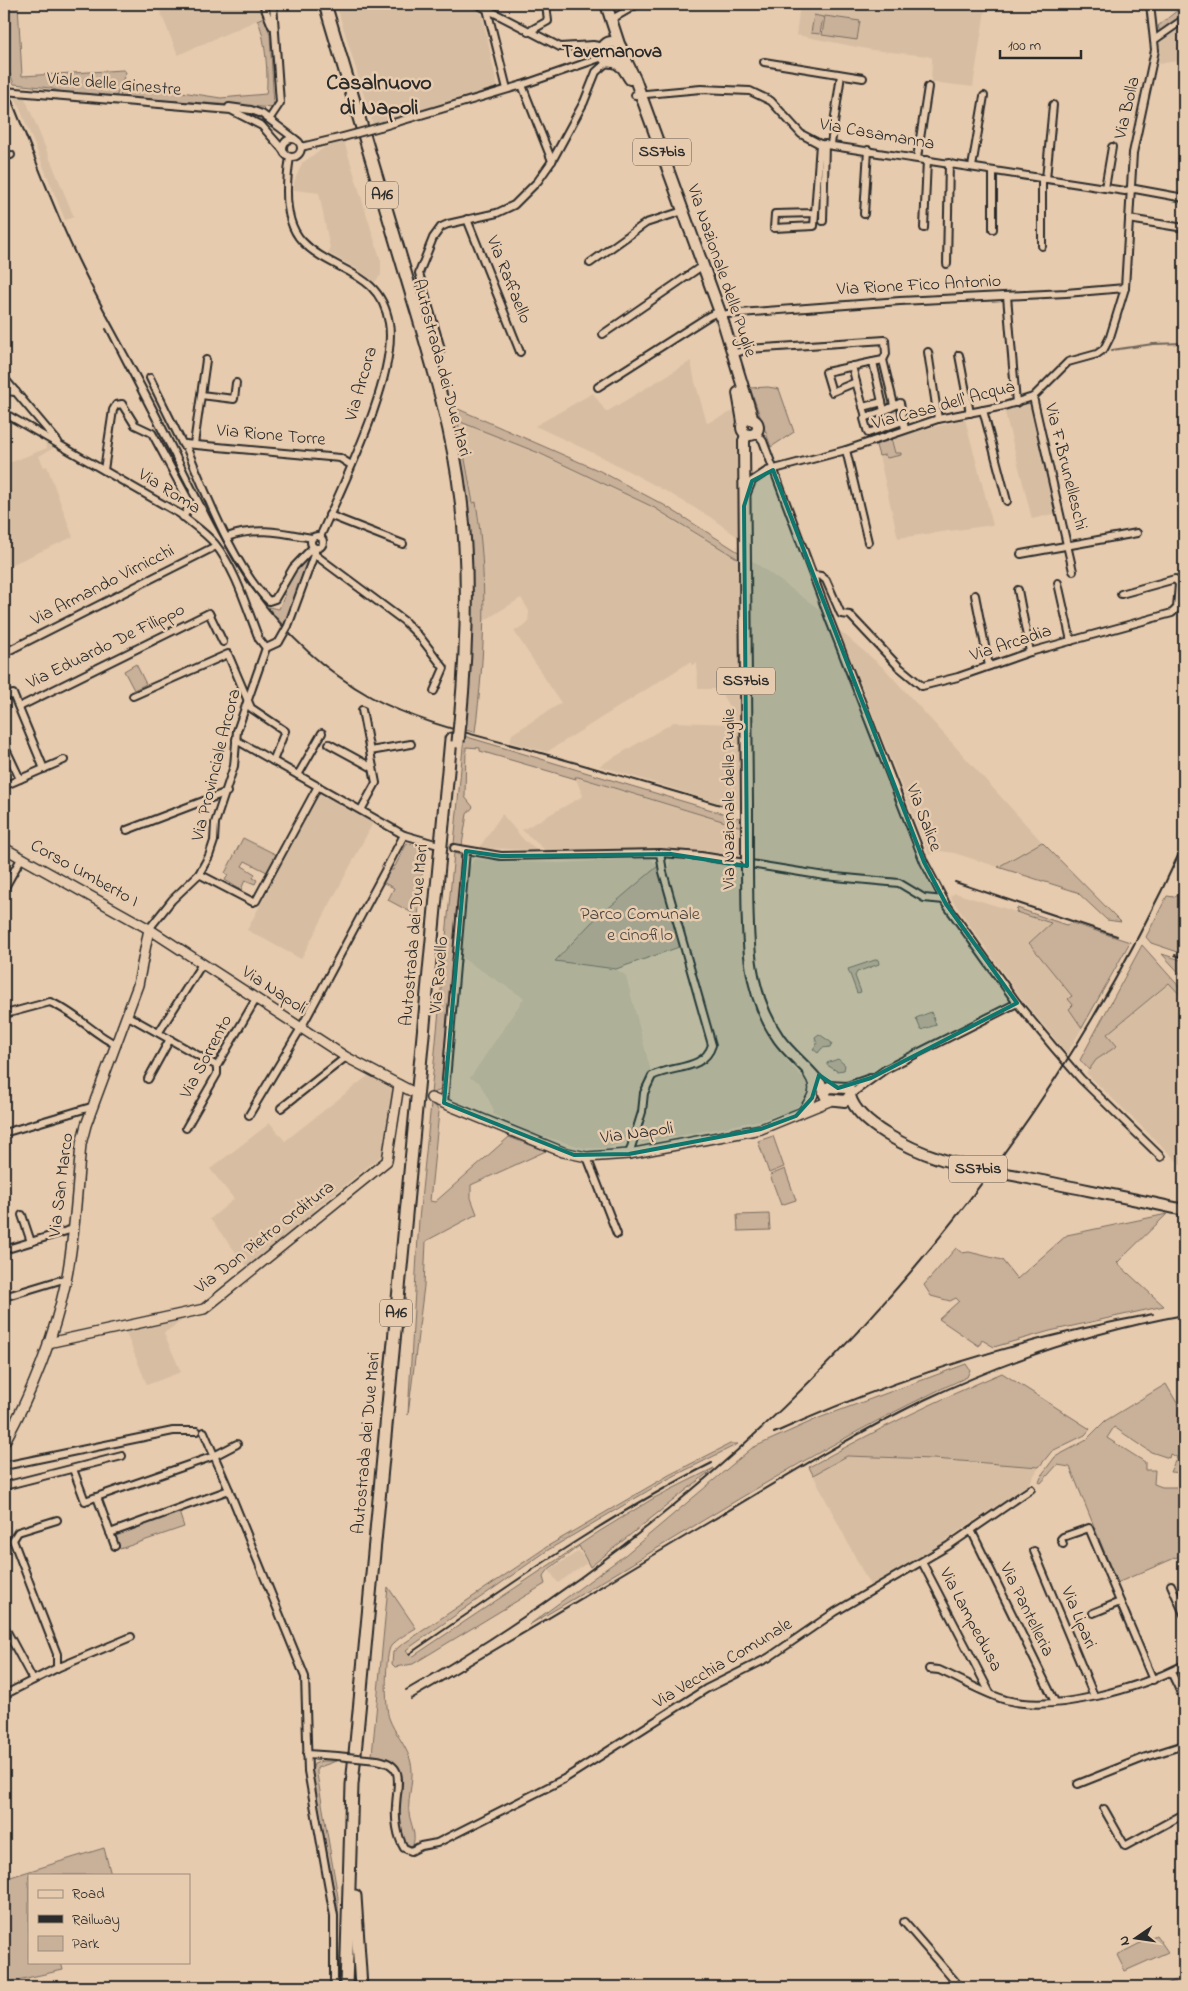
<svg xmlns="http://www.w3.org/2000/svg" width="1188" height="1991" viewBox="0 0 1188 1991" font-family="'Indie Flower',sans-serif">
<rect width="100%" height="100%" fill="#e7cbae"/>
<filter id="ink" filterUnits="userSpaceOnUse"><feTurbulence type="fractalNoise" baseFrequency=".02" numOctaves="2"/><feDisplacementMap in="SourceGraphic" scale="10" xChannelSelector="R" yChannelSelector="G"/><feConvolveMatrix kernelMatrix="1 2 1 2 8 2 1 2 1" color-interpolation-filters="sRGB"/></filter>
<g filter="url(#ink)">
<g fill="#d7bea3">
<path d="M157 4H258L264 17 178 55Z"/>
<path d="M336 4H468L481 10 498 88 373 125Z"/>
<path d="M800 4H986L973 87 931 82 932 58 927 56 872 50 796 35Z"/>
<path d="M1184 24V60L1158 64 1160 41Z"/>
<path d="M15 97 25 98 74 217 65 220Z"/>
<path d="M344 141 381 261V275L375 282 357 269 328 253 330 249 319 193 294 190V182L302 163 325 147Z"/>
<path d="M691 361 695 382 707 423 736 410 739 538 710 517 669 493 604 458 535 426 593 393 606 412Z"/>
<path d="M1031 402 1058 513 1032 519 1004 409Z"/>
<path d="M965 419 993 525 898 538 879 456 896 454 891 438Z"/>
<path d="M457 421 539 453 653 507 740 560 742 810 599 766 674 722 735 724 729 707 719 689H698L697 663 692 665 690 662 547 752 510 742 512 734 561 703 514 631 528 623 529 611 521 598 484 621 483 572 478 512 476 502 473 503Z"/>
<path d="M45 443 54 448 39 456 44 467 47 466 73 537 4 568V465L47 448Z"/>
<path d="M750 559 822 611 917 860 936 898 925 897 900 881 754 864Z"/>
<path d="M839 630 885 669 1042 842 998 867 954 853 940 851 929 855Z"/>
<path d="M575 777 742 827V862L606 851H546L522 830 583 796Z"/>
<path d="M319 793 373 823 301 959 247 930Z"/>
<path d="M502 814 524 840 538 850 479 848Z"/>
<path d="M671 857 742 868 743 945 746 975 753 1002 764 1026 790 1065 809 1083 810 1088 804 1101 792 1110 761 1120 642 1143 651 1086 655 1079 701 1066 714 1056 717 1047 670 879 668 868Z"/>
<path d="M650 858 658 866 591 923 555 960 616 969 626 976 651 1072 644 1081 641 1091 636 1128 622 1142 608 1148H585L532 1133 493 1114 494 1110 479 1082 470 1078 524 998 462 958 469 868 474 859 509 862 563 863Z"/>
<path d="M955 893 1052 923 1029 943 1072 996 1074 1005 1069 1010 1082 1028 1067 1054 1021 998 952 900 950 896Z"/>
<path d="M1170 983 1184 999V1168L1086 1073 1096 1060 1116 1046 1107 1034Z"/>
<path d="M369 1075 394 1090 385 1153 314 1210 318 1215 248 1268 210 1219 234 1199 210 1169 270 1123 285 1141Z"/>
<path d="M189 1316 164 1333 181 1372 147 1385 125 1331Z"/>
<path d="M846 1456 933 1459 1039 1467 1029 1484 947 1539 946 1543 870 1586 813 1475Z"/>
<path d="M579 1551 587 1563 558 1583 549 1570Z"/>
</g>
<g fill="#c8b099" stroke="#7a6e62">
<path d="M4 4H18L22 76 123 70 126 72 116 97 65 93 50 88 14 84 4 58Z"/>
<path d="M1184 5V15L1160 33 1158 26Z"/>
<path d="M814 15 823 17 820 34 811 33Z"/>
<path d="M825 16 860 21 857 40 822 35Z"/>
<path d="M264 17 270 34 274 108 120 97 123 83 221 98 266 94C269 80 265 31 257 20Z"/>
<path d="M768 387 779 389 794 432 771 447 750 388Z"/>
<path d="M449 405 600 471 664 505 740 553V560L653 507 539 453 458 421 473 503 476 502C488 578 485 656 475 732L465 730C474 620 476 512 449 405Z"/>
<path d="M891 438 895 453H901V455L887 458 885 455 879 456 875 442Z"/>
<path d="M309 553 312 554 284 626 268 607 279 609 285 595 280 593 298 564Z"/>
<path d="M136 664 146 684 134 690 124 671Z"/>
<path d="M464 736 742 819V827L578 777H575L576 779 480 751V748L466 747 465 797 473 807 467 814 462 845 454 844Z"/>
<path d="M243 838 277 855 267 872 245 861 242 866 255 874 253 878 257 880 255 884 245 880 241 890 225 880 228 875 225 873Z"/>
<path d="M1042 842 1121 922 1107 920 1077 892 998 867Z"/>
<path d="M407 843 425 848 418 916 388 900 394 888 382 882 389 870H393Z"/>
<path d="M454 853 460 855 461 859 441 1090 431 1094Z"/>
<path d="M658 866 682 946 616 969 555 961 591 923Z"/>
<path d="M1184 893V954L1151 943 1146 937 1167 896 1174 897Z"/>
<path d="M1017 908 1066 925 1072 923 1130 942 1082 1028 1069 1009 1073 1005 1068 999 1072 996 1029 943 1051 923 1016 912Z"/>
<path d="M1142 945 1184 992V999L1169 983 1107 1034 1117 1046 1096 1060 1089 1070 1080 1060Z"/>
<path d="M1162 954 1184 961V978Z"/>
<path d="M878 959 879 964 857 972 855 976 861 992 857 993 848 969Z"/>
<path d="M931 1012 936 1025 921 1030 916 1018Z"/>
<path d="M819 1034 832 1043 830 1047 822 1048 818 1053 813 1049 817 1044 815 1037Z"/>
<path d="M838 1059 845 1065 844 1070 837 1071 827 1065V1063Z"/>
<path d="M431 1104 436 1106 439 1112 430 1201 435 1202 509 1137 546 1151 471 1185V1198L477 1214 426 1241 424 1286 408 1415 419 1219Z"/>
<path d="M773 1136 784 1167 769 1173 758 1141Z"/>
<path d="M785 1169 796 1200 781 1205 770 1175Z"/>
<path d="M769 1214 770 1230 738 1231 737 1215Z"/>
<path d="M1167 1214 1117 1263 1164 1306 1050 1331 994 1347 982 1340 979 1346 939 1319 959 1301 956 1298 950 1301 931 1296 924 1285 956 1248 962 1253 969 1252 1002 1260 1017 1279 1067 1235Z"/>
<path d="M966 1364 970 1370 967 1377C814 1446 674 1541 529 1625L625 1555 752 1448 819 1418Z"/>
<path d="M1002 1373 1090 1429 1085 1435 1052 1451 1039 1467 933 1459 847 1456 813 1475 809 1467C872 1432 935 1401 1002 1373Z"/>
<path d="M1166 1384 1177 1403 1184 1406V1473L1170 1472 1177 1457 1170 1454 1169 1458 1151 1452 1114 1427 1107 1438 1145 1462V1470H1155L1154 1484 1162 1487H1184V1554L1117 1583 1070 1467 1057 1465 1041 1483 1039 1482 1043 1473 1055 1457 1085 1441 1105 1421Z"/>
<path d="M730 1444H738L668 1479 548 1550 406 1650 412 1657 600 1531 654 1498 714 1468 590 1567 579 1546 549 1569 543 1577 545 1584 413 1664 395 1667 392 1664 393 1652 400 1646 548 1546 669 1475Z"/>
<path d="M179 1512 184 1527 120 1549 115 1534Z"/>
<path d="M388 1587 416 1628C408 1633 397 1639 391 1646 385 1653 385 1708 389 1718 394 1732 405 1744 410 1759 416 1777 407 1795 409 1813 410 1823 418 1837 412 1846L404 1843C400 1832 397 1819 398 1807 399 1780 409 1757 372 1755Z"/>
<path d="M322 1761H336L317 1768V1774L338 1897 339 1987H337L336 1902 312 1771 314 1764Z"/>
<path d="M104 1848 111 1875H29V1962H61L63 1970 4 1983V1879Z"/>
<path d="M1156 1935 1168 1952 1125 1971 1117 1955Z"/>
<path d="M1184 1976V1987H1161Z"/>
</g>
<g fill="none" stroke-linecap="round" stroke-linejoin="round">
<path stroke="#6f655a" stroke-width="2" d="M1112 350 1153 344 1184 343"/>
<g stroke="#2b2b2b" stroke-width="10">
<g id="street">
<path d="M263 4 272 26"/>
<path d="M477 4 560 47 593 45 604 47"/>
<path d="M487 9 507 89"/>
<path d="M612 19 638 4"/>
<path d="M528 32 548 21 546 4"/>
<path d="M1154 40 1184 19"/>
<path d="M764 62 863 78"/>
<path d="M522 85 552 161"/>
<path d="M4 91 231 110 262 126 283 150"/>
<path d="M635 95 701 89 750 91 771 101 801 134 820 144 1105 188 1125 191 1135 189 1184 198"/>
<path d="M229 107 251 110 262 114 295 139"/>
<path d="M270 118 280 103 273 4"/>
<path d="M380 127 522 85 603 57"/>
<circle cx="292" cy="148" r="9"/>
<path d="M831 144 841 75"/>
<path d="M301 147 343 137"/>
<path d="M4 156 11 155"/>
<path d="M290 157C286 182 283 221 302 241 332 273 380 269 389 323 398 376 342 486 320 537"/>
<path d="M917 158 928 87"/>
<path d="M972 167 984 96"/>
<path d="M1046 179 1053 105"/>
<path d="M1105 188 1112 147"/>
<path d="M815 213 775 214 774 228 814 226 820 144"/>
<path d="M864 214 868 150"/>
<path d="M467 219 520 352"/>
<path d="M1129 219 1184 228"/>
<path d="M823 221 825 144"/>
<path d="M924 228 927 160"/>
<path d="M993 229V171"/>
<path d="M1042 246V178"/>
<path d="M590 263 646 223 683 211"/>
<path d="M947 264 949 163"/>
<path d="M1007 296 1016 403"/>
<path d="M718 317 727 314 900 301 1066 293 1125 288"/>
<path d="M603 334 702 266"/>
<path d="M441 349 419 273 433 238 441 227 448 224 497 213 514 205 538 181 552 161 584 102 596 72 605 64 612 62"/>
<path d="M928 352 938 419"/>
<path d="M733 354 748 349 885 340 886 354 883 360 873 362 884 411 900 403 905 429"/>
<path d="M959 355 970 413"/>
<path d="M883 360 894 405"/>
<path d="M852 366 856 382 832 392 826 372 873 362"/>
<path d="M4 378 58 442"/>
<path d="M150 378 183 445 185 444"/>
<path d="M856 382 866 417 884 411"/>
<path d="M598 387 709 316 720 311"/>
<path d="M4 391 16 392"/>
<path d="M201 395 234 399 236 383"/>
<path d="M1033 397 1073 571"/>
<path d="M863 407 882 402"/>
<path d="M983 410 1007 501"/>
<path d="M4 413 180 514C192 524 205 532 215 544 236 570 247 609 259 639L266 648"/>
<path d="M866 417 864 419 868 433 903 421"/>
<path d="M756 432 763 441 830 621 924 862 946 904 1017 1003 1055 1049 1081 1079 1161 1157"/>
<path d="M185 444C204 488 234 569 269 601L275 599 293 568 313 547"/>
<path d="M185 444 340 458 351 465"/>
<path d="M194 444 206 360"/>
<path d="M846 450 868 542"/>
<path d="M104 470 113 410 116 405 122 404 135 425 152 433 191 505 183 517"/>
<path d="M747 493 752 481 767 471 846 450 938 419 1004 406 1033 397 1068 362 1097 354 1104 349 1110 337 1125 288 1133 153 1155 50 1150 4"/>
<path d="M329 515 403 544"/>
<circle cx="317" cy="542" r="6"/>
<path d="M227 537C255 526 284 533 312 538"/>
<path d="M314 554 404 621 420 637 444 668 434 691"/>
<path d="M1021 554 1137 533"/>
<path d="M814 575 821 576 826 580 841 614 850 615 899 667 922 686 958 677 1030 652 1172 613 1177 608 1179 584 1175 579 1121 594"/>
<path d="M1058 583 1071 641"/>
<path d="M1018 590 1030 652"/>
<path d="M975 595 989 666"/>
<path d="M288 626 315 552"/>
<path d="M266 648 279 642"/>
<path d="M4 653 216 546"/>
<path d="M133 696 228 654 251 708 285 731 273 761"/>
<path d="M4 697 13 694 44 769"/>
<path d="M19 707 209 613 223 642"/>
<path d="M236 740 404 835 435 844"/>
<path d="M329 744 373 768"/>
<path d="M4 745 20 779"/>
<path d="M370 751 411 744"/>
<path d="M298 775 322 733"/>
<path d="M4 786 64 760"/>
<path d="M361 810 376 783 362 710"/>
<path d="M127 830 227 792"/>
<path d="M454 848 501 856 660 853 701 856 825 876 899 883 924 898 944 900"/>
<path d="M199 874 253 902 256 901 318 786"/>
<path d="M4 889 22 857"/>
<path d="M149 929 172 900 199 874 209 856 214 841 215 823 234 766 237 731 266 648"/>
<path d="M4 1011 9 1013 50 1002C75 1012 93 1034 117 1045"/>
<path d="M128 1016 217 1066"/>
<path d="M159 1032 202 964"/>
<path d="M148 1079 170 1039"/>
<path d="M844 1087 870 1078"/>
<path d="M851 1094 886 1069 1017 1003"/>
<path d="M444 1103 466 851"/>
<path d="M281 1108 346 1057"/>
<path d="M249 1115 301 1028 404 835"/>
<path d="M186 1128 217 1074V1066L256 999"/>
<path d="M4 1133 91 1107"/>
<path d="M629 1154 642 1112 644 1093 652 1076C673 1065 704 1071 712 1045L663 872 660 853"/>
<path d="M587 1157 617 1234"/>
<path d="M22 1215 31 1242"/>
<path d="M4 1250 73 1229"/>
<path d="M4 1297 67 1278"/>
<path d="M4 1466 173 1431H197"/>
<path d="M73 1469 85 1501 214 1456 237 1444"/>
<path d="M4 1486 122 1456"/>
<path d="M229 1490 305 1677 308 1771 334 1916V1987"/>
<path d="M97 1497 115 1546"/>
<path d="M57 1520 18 1532 13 1540 57 1654V1668"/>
<path d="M971 1530 1055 1702"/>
<path d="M110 1533 229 1490 204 1432"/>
<path d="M1063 1544 1061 1539 1063 1537 1089 1528 1153 1680"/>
<path d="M1034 1551 1094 1696"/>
<path d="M922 1562 990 1693"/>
<path d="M1171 1585 1184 1614"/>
<path d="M1093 1613 1120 1602"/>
<path d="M4 1626 33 1680"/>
<path d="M929 1669 939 1670C960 1679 983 1693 1006 1700 1055 1713 1140 1688 1184 1665"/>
<path d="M1171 1672 1184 1699"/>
<path d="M4 1695 57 1668 131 1637"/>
<path d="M307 1754 337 1756"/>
<path d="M377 1760C406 1765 397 1783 396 1806 395 1819 397 1836 404 1848L411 1851 421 1846 437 1843 564 1779 706 1689 768 1658 835 1612 948 1546 1031 1489"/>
<path d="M1078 1784 1146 1757 1184 1745"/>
<path d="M1104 1809 1125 1846 1184 1814"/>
<path d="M904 1922 960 1987"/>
</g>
</g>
<g stroke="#2b2b2b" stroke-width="12">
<g id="secondary">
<path d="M4 848 149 929 346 1057 411 1091"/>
<path d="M431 1098 563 1152 587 1157 629 1154 761 1129 832 1100"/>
<path d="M803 1111C812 1099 819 1089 809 1075"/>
<path d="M48 1343 204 1309 387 1161 399 1085"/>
<path d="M4 1443C32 1393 54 1337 66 1281 75 1236 77 1189 81 1144L86 1125 138 985 149 929"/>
</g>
</g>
<g stroke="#2b2b2b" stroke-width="14">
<g id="primary">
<path d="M606 4 620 47"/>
<circle cx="612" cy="52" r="10"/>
<path d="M621 50 635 79 721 315 753 420"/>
<path d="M614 61 623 68 630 79"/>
<path d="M738 393 743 422"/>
<circle cx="750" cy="427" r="8"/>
<path d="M746 435 744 441 747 803"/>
<path d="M747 861V827"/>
<path d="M747 871C748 930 744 989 779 1039 792 1057 813 1071 825 1091"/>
<path d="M829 1087 847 1088 851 1092 850 1096 845 1101 827 1099 824 1093Z"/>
<path d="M850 1096C858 1125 913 1150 938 1158 967 1168 998 1172 1028 1178 1080 1189 1132 1198 1184 1210"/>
</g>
</g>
<g stroke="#2b2b2b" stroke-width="15">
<g id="highway">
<path d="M325 4C352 93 378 183 405 272 427 347 452 422 461 500 470 574 467 648 460 722"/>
<path d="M355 1896 361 1987"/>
<path d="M346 1987 352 1785 451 739"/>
</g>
</g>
<use href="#street" stroke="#e7cbae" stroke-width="6"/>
<use href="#secondary" stroke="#e7cbae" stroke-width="9"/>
<use href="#primary" stroke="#e7cbae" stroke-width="10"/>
<use href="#highway" stroke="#e7cbae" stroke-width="11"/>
<g stroke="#2b2b2b" stroke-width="2">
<path d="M4 82C28 138 48 196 74 251 98 303 128 352 154 403 213 519 250 629 371 697 417 722 472 734 523 748 592 767 662 788 731 808"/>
<path d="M106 329 189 491"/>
<path d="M955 882 1117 936"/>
<path d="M1175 955 1184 958"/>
<path d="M774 1433C895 1378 1023 1338 1153 1314"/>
<path d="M409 1654C508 1586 605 1517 712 1463"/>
<path d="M406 1690C745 1496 1022 1200 1184 843"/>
<path d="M411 1699C512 1641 611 1580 711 1521 781 1479 850 1436 924 1400 1006 1361 1095 1331 1184 1315"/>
</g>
<g stroke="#2b2b2b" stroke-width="10" stroke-linecap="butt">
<g id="street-bridge">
<path d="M343 137 380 127"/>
<path d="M279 642 288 626"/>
<path d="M337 1756 377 1760"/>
</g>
</g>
<g stroke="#2b2b2b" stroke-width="14" stroke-linecap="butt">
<g id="primary-bridge">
<path d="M747 803V827"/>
<path d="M747 871V861"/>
</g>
</g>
<g stroke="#2b2b2b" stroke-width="15" stroke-linecap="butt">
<path id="highway-bridge" d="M458 742 460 722"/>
</g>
<use href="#street-bridge" stroke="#e7cbae" stroke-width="6"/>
<use href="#primary-bridge" stroke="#e7cbae" stroke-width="10"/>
<use href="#highway-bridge" stroke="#e7cbae" stroke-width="11"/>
</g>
</g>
<path fill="#0f766e" fill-opacity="0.2" stroke="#0f766e" stroke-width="4" stroke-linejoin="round" d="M773 470 924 862 946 904 1017 1003 871 1078 838 1088 819 1075 812 1098 796 1116 761 1129 629 1154 574 1155 444 1103 466 851 501 856 671 854 747 866 744 506 752 481Z"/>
<g text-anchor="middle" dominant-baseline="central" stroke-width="5" stroke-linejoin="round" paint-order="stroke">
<g fill="#e7cbae" stroke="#635b52" stroke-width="1">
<rect x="633" y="138.5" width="58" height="27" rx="4"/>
<rect x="366" y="181.5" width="32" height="27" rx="4"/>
<rect x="717" y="667.5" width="58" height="27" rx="4"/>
<rect x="949" y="1155.5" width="58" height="27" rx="4"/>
<rect x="380" y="1299.5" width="32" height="27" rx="4"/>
</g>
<g font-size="16" font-weight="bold" fill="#2b2b2b">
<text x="662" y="152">SS7bis</text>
<text x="382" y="195">A16</text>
<text x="746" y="681">SS7bis</text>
<text x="978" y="1169">SS7bis</text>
<text x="396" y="1313">A16</text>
</g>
<g font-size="18" fill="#2b2b2b" stroke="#e7cbae">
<text transform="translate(114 85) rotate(5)">Viale delle Ginestre</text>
<text transform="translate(1128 108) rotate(-77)">Via Bolla</text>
<text transform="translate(877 135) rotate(10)">Via Casamanna</text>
<text transform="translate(721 271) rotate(71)">Via Nazionale delle Puglie</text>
<text transform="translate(508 280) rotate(68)">Via Raffaello</text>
<text transform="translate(919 286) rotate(-3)">Via Rione Fico Antonio</text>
<text transform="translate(441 368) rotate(75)">Autostrada dei Due Mari</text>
<text transform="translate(362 384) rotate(-74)">Via Arcora</text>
<text transform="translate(944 406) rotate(-15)">Via Casa dell' Acqua</text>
<text transform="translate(271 436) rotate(5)">Via Rione Torre</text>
<text transform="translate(1065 467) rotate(76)">Via F.Brunelleschi</text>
<text transform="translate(169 492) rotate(32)">Via Roma</text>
<text transform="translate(103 586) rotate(-27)">Via Armando Virnicchi</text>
<text transform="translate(1011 644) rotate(-18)">Via Arcadia</text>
<text transform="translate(106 647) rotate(-26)">Via Eduardo De Filippo</text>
<text transform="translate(217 765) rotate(-76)">Via Provinciale Arcora</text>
<text transform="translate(730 799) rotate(-90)">Via Nazionale delle Puglie</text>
<text transform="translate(923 818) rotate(69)">Via Salice</text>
<text transform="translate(84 874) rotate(29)">Corso Umberto I</text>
<text transform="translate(415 935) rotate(-85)">Autostrada dei Due Mari</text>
<text transform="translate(440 975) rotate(-85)">Via Ravello</text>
<text transform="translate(274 991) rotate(33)">Via Napoli</text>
<text transform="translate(207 1057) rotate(-62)">Via Sorrento</text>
<text transform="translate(637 1134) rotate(-8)">Via Napoli</text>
<text transform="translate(62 1185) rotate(-83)">Via San Marco</text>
<text transform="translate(265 1238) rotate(-38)">Via Don Pietro Orditura</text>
<text transform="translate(367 1443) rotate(-85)">Autostrada dei Due Mari</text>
<text transform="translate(1026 1610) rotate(64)">Via Pantelleria</text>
<text transform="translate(1078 1618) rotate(67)">Via Lipari</text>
<text transform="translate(970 1620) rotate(62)">Via Lampedusa</text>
<text transform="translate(723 1664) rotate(-31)">Via Vecchia Comunale</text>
</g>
<g font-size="18" fill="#433f3c" stroke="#e7cbae">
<text x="640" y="915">Parco Comunale<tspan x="640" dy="21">e cinofilo</tspan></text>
</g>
<g font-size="19" font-weight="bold" fill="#2b2b2b" stroke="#e7cbae">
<text x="612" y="52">Tavernanova</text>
</g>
<g font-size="22" font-weight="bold" fill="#2b2b2b" stroke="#e7cbae">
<text x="379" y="84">Casalnuovo<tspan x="379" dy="25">di Napoli</tspan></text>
</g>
</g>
<rect width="1188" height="1991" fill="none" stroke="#e7cbae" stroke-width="20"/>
<rect x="10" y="10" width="1168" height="1971" fill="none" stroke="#2b2b2b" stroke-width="2" filter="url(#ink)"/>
<rect x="28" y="1874" width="162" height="90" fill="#e7cbae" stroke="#9c8b7a"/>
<rect x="38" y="1890" width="25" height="8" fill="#e7cbae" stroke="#9c8b7a"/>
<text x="72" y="1898" font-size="15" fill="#2b2b2b">Road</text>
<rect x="38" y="1915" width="25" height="8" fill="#2b2b2b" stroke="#9c8b7a"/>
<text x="72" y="1924" font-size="15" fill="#2b2b2b">Railway</text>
<rect x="38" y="1936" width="25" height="15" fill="#c8b099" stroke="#9c8b7a"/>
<text x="72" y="1948" font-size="15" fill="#2b2b2b">Park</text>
<g transform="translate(1136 1938) rotate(257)" stroke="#e7cbae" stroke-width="4" paint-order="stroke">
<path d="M0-4L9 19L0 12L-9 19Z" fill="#2b2b2b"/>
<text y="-8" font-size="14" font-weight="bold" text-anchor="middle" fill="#2b2b2b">N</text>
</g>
<path d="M1000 50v8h81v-8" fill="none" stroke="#2b2b2b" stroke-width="2.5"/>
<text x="1008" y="50" font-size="15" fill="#2b2b2b" stroke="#e7cbae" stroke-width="4" paint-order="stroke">100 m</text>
</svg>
